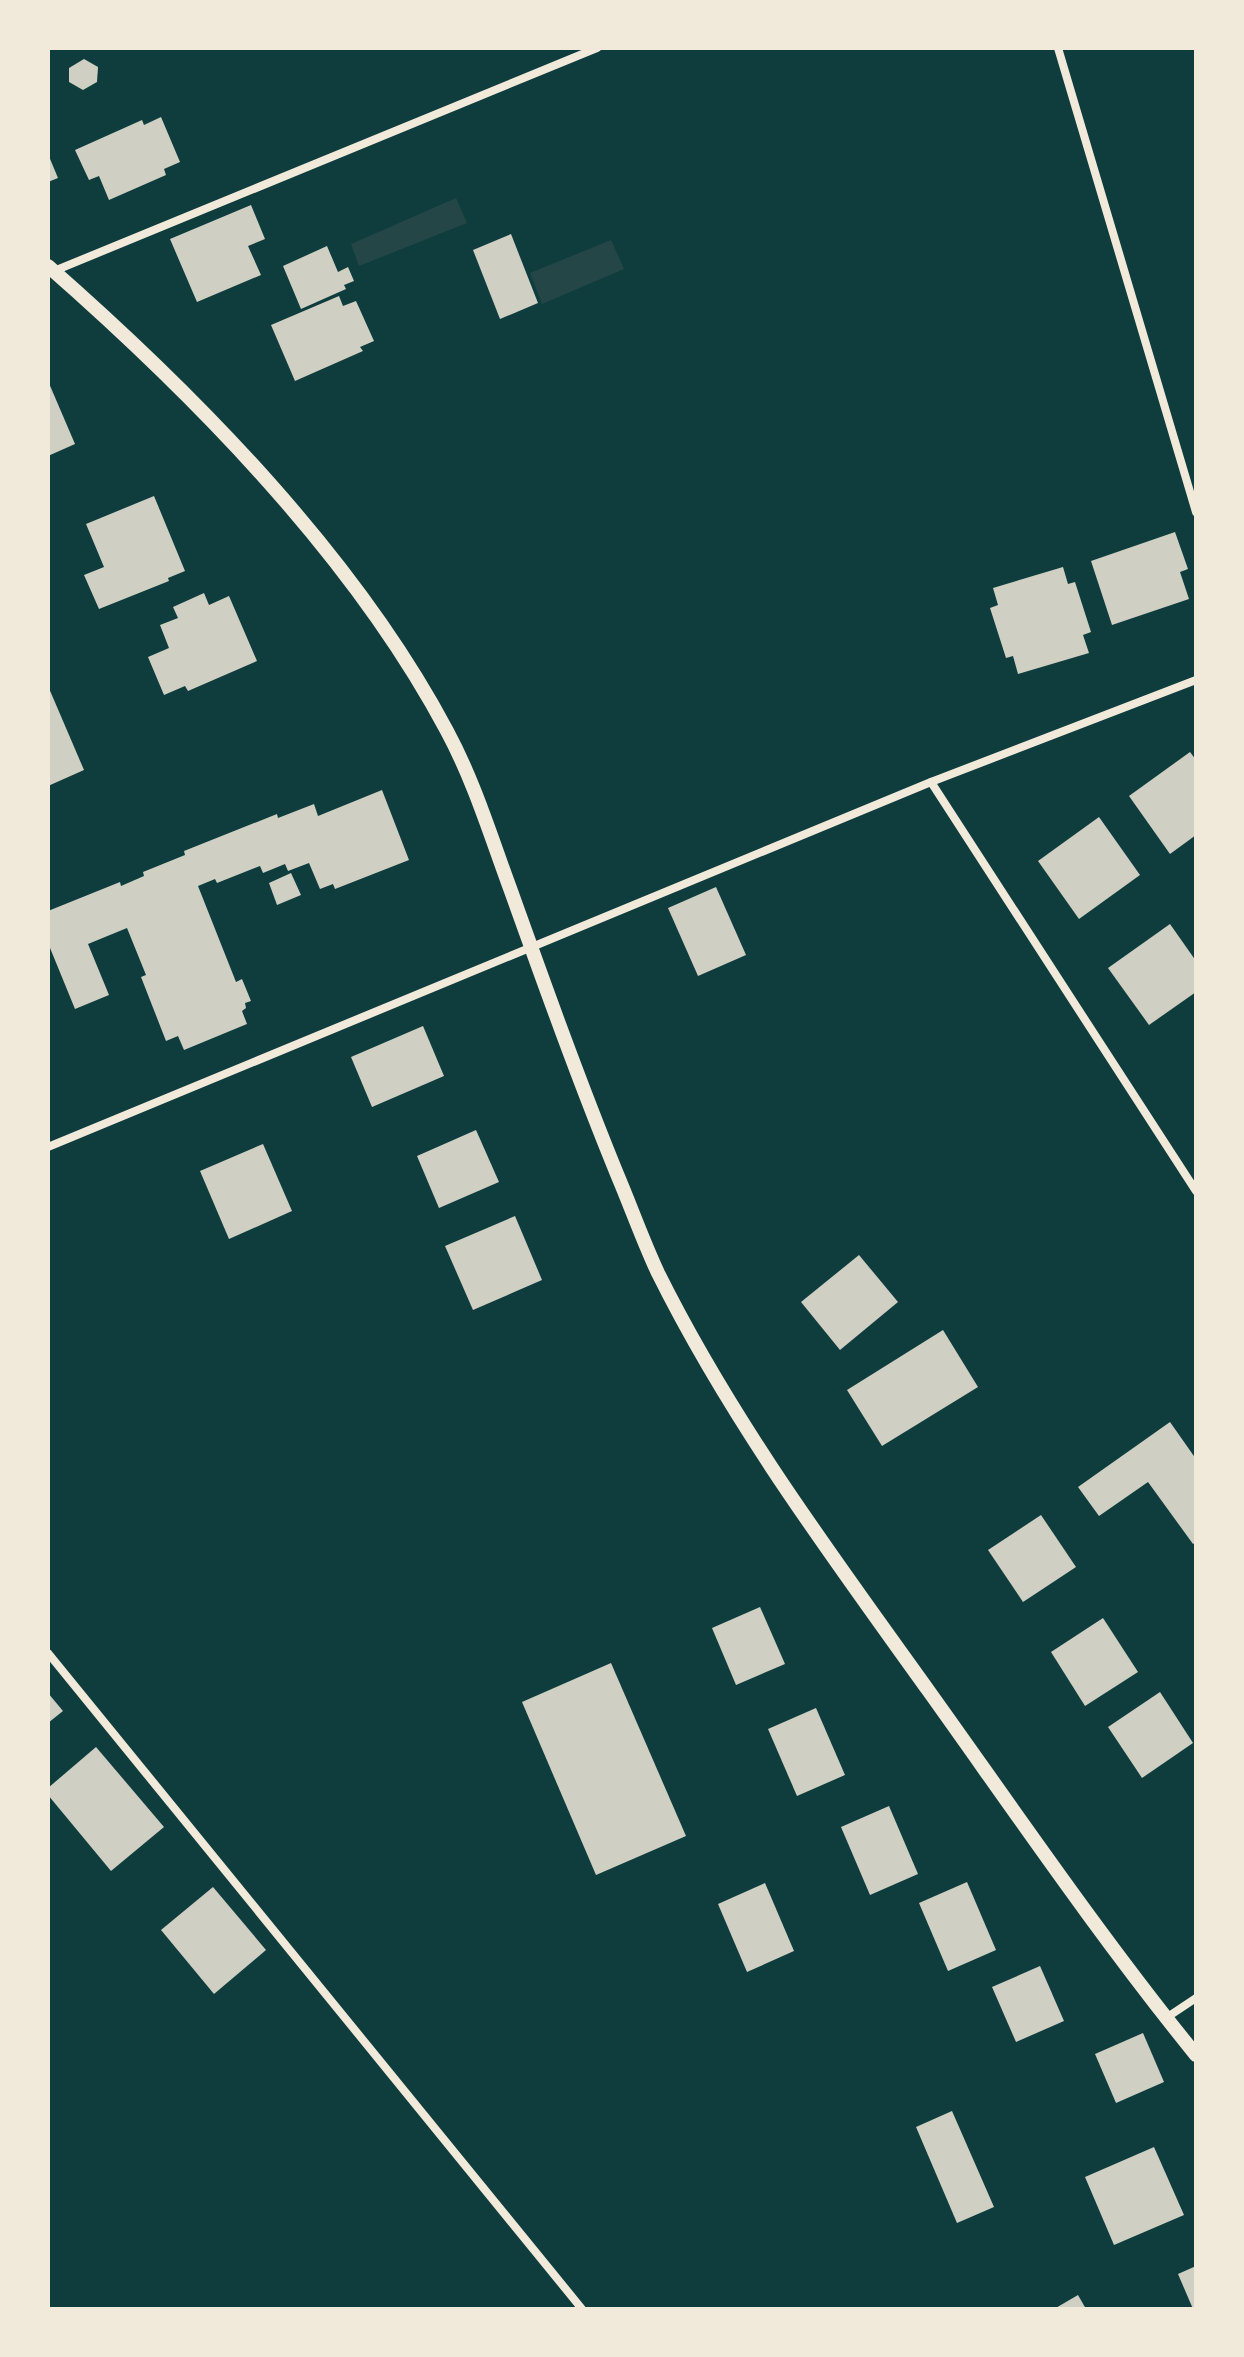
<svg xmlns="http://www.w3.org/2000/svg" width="1244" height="2357" viewBox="0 0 1244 2357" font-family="'Fira Sans',sans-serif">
<rect width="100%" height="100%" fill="#0f3d3e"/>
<g fill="#244646">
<path d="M456 198 467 223 359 266 351 244Z"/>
<path d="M611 240 624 269 542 304 530 273Z"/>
</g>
<g fill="#cfcfc3">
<path d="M84 59 98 67 97 82 83 90 69 82V68Z"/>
<path d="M161 117 180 162 164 169 166 175 109 200 99 176 89 180 75 150 142 120 144 125Z"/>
<path d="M48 154 58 178 48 182Z"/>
<path d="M251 205 265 239 248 246 261 275 197 302 170 239Z"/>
<path d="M511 234 538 303 500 319 473 250Z"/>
<path d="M327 246 338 272 348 267 354 281 344 285 346 289 301 309 283 266Z"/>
<path d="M339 296 343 306 356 301 374 341 360 347 363 351 295 381 271 325Z"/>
<path d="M48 381 75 444 48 456Z"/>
<path d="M154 496 185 571 168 578 169 581 99 609 84 575 104 567 86 524Z"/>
<path d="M1175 532 1188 569 1180 572 1189 599 1112 625 1091 561Z"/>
<path d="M1063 567 1068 584 1075 582 1091 632 1083 635 1089 653 1018 674 1013 656 1006 658 990 608 998 605 993 588Z"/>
<path d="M204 593 209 605 229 596 257 661 188 691 185 686 164 695 148 657 169 648 160 625 178 618 173 607Z"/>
<path d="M48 686 84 770 48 786Z"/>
<path d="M1190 752 1196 760V835L1170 854 1129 796Z"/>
<path d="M382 790 409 860 335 889 333 884 320 889 309 863 288 871 285 864 263 873 260 866 217 883 215 879 198 886 236 982 242 979 251 1001 245 1003 246 1008 242 1011 247 1024 184 1050 178 1036 166 1041 141 977 146 975 127 928 88 944 109 995 75 1009 48 943V911L120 882 121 886 144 876 143 872 185 855 184 851 277 814 278 818 314 804 318 816Z"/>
<path d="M1099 817 1140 875 1079 919 1038 861Z"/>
<path d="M291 873 301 895 277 905 269 883Z"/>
<path d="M716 887 746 955 698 976 668 908Z"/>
<path d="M1170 924 1196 961V992L1149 1025 1108 968Z"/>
<path d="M423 1026 444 1076 372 1107 351 1057Z"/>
<path d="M476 1130 499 1182 439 1208 417 1156Z"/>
<path d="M263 1144 292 1211 229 1239 200 1171Z"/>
<path d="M515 1216 542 1280 473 1310 445 1246Z"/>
<path d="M859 1255 898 1302 840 1350 801 1302Z"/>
<path d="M943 1330 978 1387 882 1446 847 1390Z"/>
<path d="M1170 1422 1196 1459V1542L1193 1544 1148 1482 1099 1516 1078 1487Z"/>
<path d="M1041 1515 1076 1567 1023 1602 988 1550Z"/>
<path d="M760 1607 785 1664 736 1685 712 1628Z"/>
<path d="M1103 1618 1138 1672 1085 1706 1051 1652Z"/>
<path d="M611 1663 686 1836 596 1875 522 1702Z"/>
<path d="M1160 1692 1193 1743 1142 1778 1108 1727Z"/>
<path d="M48 1693 63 1711 48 1723Z"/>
<path d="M816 1708 845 1775 797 1796 768 1729Z"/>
<path d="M96 1747 164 1827 111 1871 48 1795V1788Z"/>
<path d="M889 1806 918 1874 870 1895 841 1827Z"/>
<path d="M967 1882 996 1950 948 1971 919 1903Z"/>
<path d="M765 1883 794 1951 747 1972 718 1904Z"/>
<path d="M213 1887 266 1950 214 1994 161 1930Z"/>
<path d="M1040 1966 1064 2021 1016 2042 992 1987Z"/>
<path d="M1143 2033 1164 2082 1116 2103 1095 2054Z"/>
<path d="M952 2111 994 2207 957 2223 916 2127Z"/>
<path d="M1154 2147 1184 2215 1114 2245 1085 2177Z"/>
<path d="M1196 2266V2309H1193L1178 2274Z"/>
<path d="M1078 2295 1086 2309H1054Z"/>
</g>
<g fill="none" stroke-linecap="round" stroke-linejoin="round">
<g stroke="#f1e9da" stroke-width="8">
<path d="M1058 48 1196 512"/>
<path d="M54 271 597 48"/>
<path d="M931 782 1196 1191"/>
<path d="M48 1147 931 782 1196 680"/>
<path d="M48 1653 582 2309"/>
<path d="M1166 2018 1196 1998"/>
</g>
<path stroke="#f1e9da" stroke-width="14" d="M48 266C195 395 354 556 447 731 474 781 491 837 511 891 545 986 579 1081 617 1174 631 1207 643 1241 658 1273 732 1422 832 1556 928 1690 1016 1813 1101 1938 1196 2055"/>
</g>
<rect width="1244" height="2357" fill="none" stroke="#f1e9da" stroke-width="100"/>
</svg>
